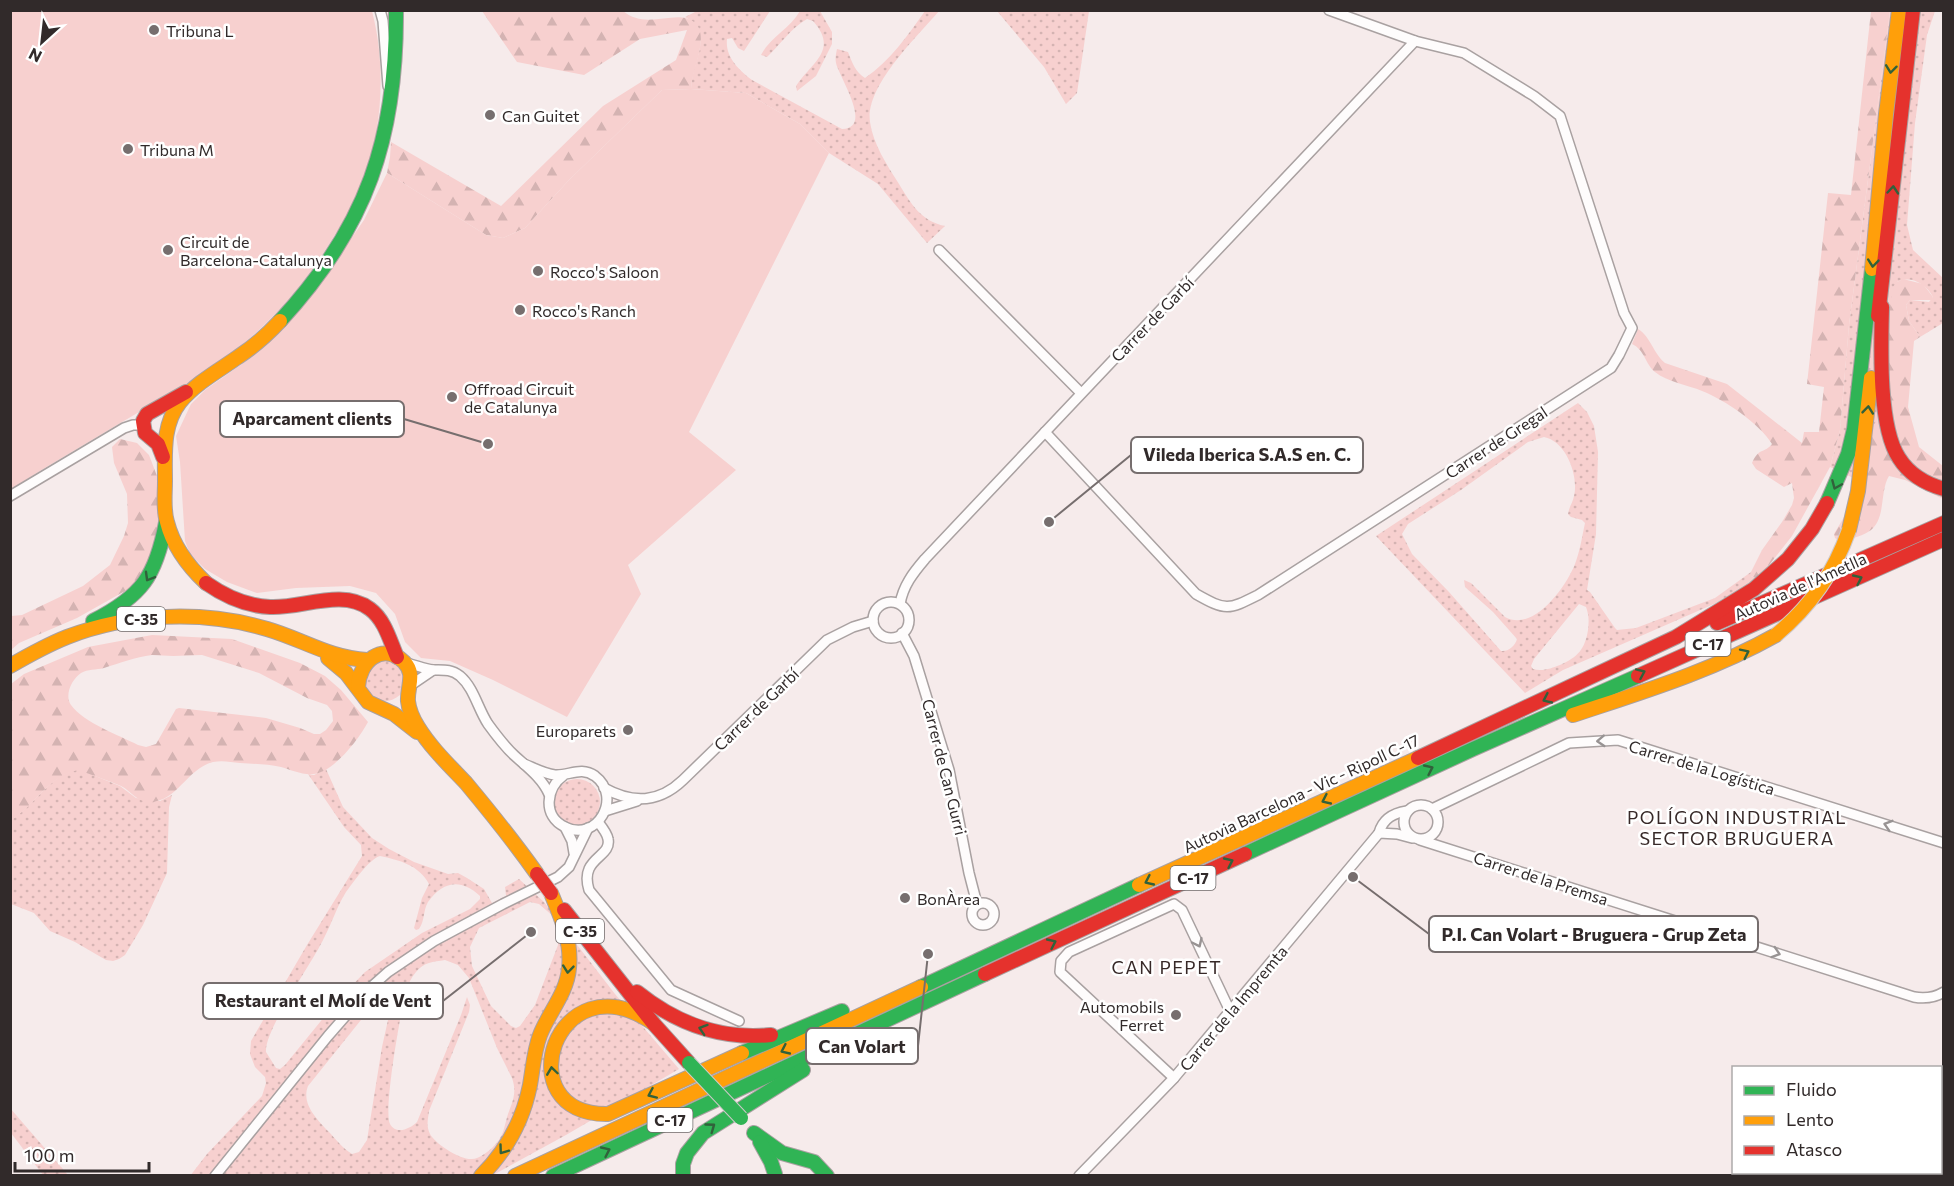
<svg xmlns="http://www.w3.org/2000/svg" width="1954" height="1186" viewBox="0 0 1954 1186" font-family="Commissioner,sans-serif">
<defs>
<pattern id="grass-dots" width="8" height="8" patternUnits="userSpaceOnUse" patternTransform="scale(1.5)"><rect width="8" height="8" fill="#f7d0cf"/><path d="M2 2h.1M6 6h.1" fill="none" stroke="#d4b3b2" stroke-width="1.8" stroke-linecap="round"/></pattern>
<pattern id="forest-firs" width="22" height="20" patternUnits="userSpaceOnUse" patternTransform="scale(1.5)"><rect width="22" height="20" fill="#f7d0cf"/><path d="M5 1l3.5 6h-7zM16 11l3.5 6h-7z" fill="#d4b3b2"/></pattern>
</defs>
<rect width="100%" height="100%" fill="#f6ebeb"/>
<g fill="url(#grass-dots)" fill-rule="evenodd">
<path d="M697 11H770L744 51 738 48 732 38 727 39C725 57 739 70 752 80L842 129C874 128 839 77 836 63 835 58 836 54 837 49L848 52C852 62 855 72 865 78 890 61 908 35 925 11H939C917 37 865 86 870 122 873 144 887 165 899 184 911 204 921 221 945 226L927 243 878 184 829 153 800 124 746 93 691 89C691 62 716 34 685 17Z"/>
<path d="M800 11H820L832 32V44L816 76 797 91 796 86C812 62 839 50 813 21L807 19C791 28 780 45 767 57L761 55C770 37 790 29 800 11Z"/>
<path d="M997 11H1089L1077 93 1066 104 1044 67Z"/>
<path d="M1890 11H1935L1927 35 1915 123 1907 225 1913 250 1943 278V323L1920 337 1909 321 1906 305 1910 300 1929 302 1933 297C1926 284 1911 275 1897 282L1886 400 1864 483 1830 467 1840 430 1849 325Z"/>
<path d="M1578 403 1587 412 1594 426 1598 452 1596 534 1587 590 1590 592 1615 628 1617 630 1636 628 1715 598 1751 572V576L1758 579 1714 604 1563 670 1525 693 1376 536ZM1544 437C1566 441 1579 476 1574 496 1573 502 1569 507 1568 514L1571 517 1582 520 1585 523C1582 537 1580 551 1575 564 1566 587 1533 633 1505 617L1471 583 1464 580 1465 587 1493 612 1517 639C1515 646 1508 652 1501 651L1449 592 1412 554 1402 534 1408 524 1461 490 1528 442ZM1579 604 1586 607C1589 615 1589 621 1588 630 1585 649 1578 657 1560 665 1552 668 1542 672 1533 669L1531 666 1534 659Z"/>
<path d="M386 659 404 670 400 695C386 706 376 701 365 689L367 668Z"/>
<path d="M78 769 120 786 136 798 160 801 172 795 169 807 167 873 143 925 125 955 119 959 113 961 106 960 75 942 50 931 34 913 11 904 10 820C35 806 48 776 78 769Z"/>
<path d="M326 769 343 807 372 838 389 849 414 862 448 874 458 873 467 878 484 889 492 903 506 896 505 887 519 879 544 902 615 994 679 1069 566 1135 493 1175 190 1176 207 1154 262 1096 266 1083 265 1077 255 1067 250 1054 251 1041 307 945 362 856 361 845 344 827 308 774 314 775ZM380 856C399 860 419 865 429 884L422 898 414 928 416 930 419 929C425 921 423 910 428 902 443 881 461 878 480 896V899L470 909 422 933 365 972 338 1000 285 1065 280 1069 276 1068 266 1052C264 1030 313 962 324 938 332 923 337 906 346 892 353 883 369 859 380 856ZM530 902 539 904 554 917 556 921 558 945 535 1005 520 1026 516 1028 511 1026 491 1006 472 966 470 947 479 928ZM445 960 458 965 469 978 497 1048 512 1078C517 1092 513 1101 508 1114 506 1120 505 1126 503 1132 499 1143 487 1154 477 1158 465 1164 435 1144 430 1134 426 1126 428 1119 429 1111L469 1012 470 1005 467 997 461 1015 417 1122C410 1129 396 1135 390 1124 383 1111 401 1009 406 992 408 984 411 978 416 972 424 962 433 962 445 960ZM387 995 391 997 392 1002 382 1047 367 1140 359 1152 352 1154C342 1148 336 1139 328 1131 317 1119 301 1104 308 1086L373 1005 382 996Z"/>
<circle cx="577" cy="802" r="23"/>
<path d="M10 1108 68 1175H43L11 1133Z"/>
</g>
<g fill="url(#forest-firs)" fill-rule="evenodd">
<path d="M482 11H623C647 31 676 8 694 22 711 35 691 71 691 89L662 90 569 180 525 228 503 238 486 235 387 173 390 157 391 142 501 206 603 106 676 60 687 30 640 39 584 75 517 62Z"/>
<path d="M1871 11H1890L1849 325 1840 430 1830 467 1792 536 1758 579 1751 576V572L1762 550 1782 522 1792 505 1794 498 1792 483 1784 487 1756 469 1752 463C1759 447 1764 454 1772 444 1759 423 1725 400 1702 391 1688 385 1667 382 1655 372 1645 364 1645 350 1632 344L1638 329C1651 337 1653 353 1665 363L1727 384 1802 443 1804 432H1819L1824 387 1807 384 1828 193 1851 195Z"/>
<path d="M1903 279 1923 284 1933 297 1932 300H1910L1906 305 1909 321 1920 337 1914 341 1908 407 1919 447 1943 466V499L1905 480 1889 476C1879 492 1887 521 1868 532 1860 537 1849 539 1841 542L1835 538 1834 534 1864 483 1874 425 1886 400V334L1893 287 1897 282Z"/>
<path d="M120 439 137 443 149 455 157 476 160 505 154 551 134 586 77 618 19 643 11 650V616L22 615 83 586 110 565 124 536 128 523 127 494 114 463 112 447Z"/>
<path d="M152 635 232 639 300 663 325 676 341 690 368 722C359 739 333 773 313 774 302 775 291 770 281 767 268 764 254 764 240 763 231 762 222 760 213 762 186 769 177 803 148 802 136 801 131 791 121 786 107 780 92 775 78 770 48 776 35 806 11 820V684L24 674 88 647ZM152 655 173 656 202 655 259 673 307 698 327 705 332 711 333 721 326 730 320 734H314L300 728 266 718 179 708 176 709 156 744 146 747 138 745C119 735 84 723 71 705 64 695 72 679 81 673 88 669 96 670 104 668 120 663 135 657 152 655Z"/>
</g>
<g fill="#f7d0cf">
<path d="M11 11H372C386 65 383 128 363 181 356 203 343 222 331 241 304 285 272 322 232 353 207 373 179 388 151 405 104 433 57 460 11 489Z"/>
<path d="M691 89 746 93 800 124 829 153 689 432 736 470 628 565 641 594 567 717 493 680 450 661 421 658 405 642 395 614 376 593 350 586 296 588 257 593 227 582 205 569 190 554 185 541 180 462 176 436 191 404 205 390 249 359 291 318 335 262 364 220 387 173 486 235 503 238 525 228 569 180 662 90Z"/>
</g>
<g fill="none" stroke-linecap="round" stroke-linejoin="round">
<g stroke="#a9a1a1" stroke-width="12">
<g id="street">
<path d="M380 10 383 21 388 86"/>
<path d="M939 250 1081 393"/>
<path d="M1045 432 1196 594C1226 611 1228 610 1258 595L1611 368 1619 355 1632 328 1624 313 1560 116 1534 96 1464 53 1415 41 1329 10"/>
<path d="M10 496 124 428 133 425H142"/>
<circle cx="891" cy="620" r="18"/>
<path d="M900 604C903 586 913 573 925 559L1415 41"/>
<path d="M902 633 914 656 949 770 969 873 977 904"/>
<path d="M406 663C415 665 425 669 433 670 444 670 451 669 460 676 474 688 478 709 488 724 496 735 505 747 515 756 527 767 542 778 549 794"/>
<path d="M411 685 433 670"/>
<path d="M524 764C534 768 545 774 555 775 569 776 581 766 595 776 623 797 597 843 565 827 542 816 546 788 564 775"/>
<path d="M604 788C633 804 659 803 683 780L827 640 853 627 873 621"/>
<circle cx="1421" cy="822" r="17"/>
<path d="M1432 809 1569 743 1618 740 1944 843"/>
<path d="M605 811 637 801"/>
<path d="M598 822C602 827 607 833 608 839 612 858 579 857 589 890L671 990 739 1021"/>
<path d="M565 827 572 841 574 853"/>
<path d="M1379 833 1397 834 1412 838"/>
<path d="M1420 840 1914 997C1925 999 1934 998 1944 992"/>
<circle cx="983" cy="914" r="11"/>
<path d="M1174 1078 1060 972 1061 961 1069 952 1174 904 1182 910 1230 1011"/>
<path d="M215 1176 328 1036 370 988 388 972 434 941 503 904 558 877 569 867 588 828"/>
<path d="M1079 1176 1174 1078 1379 833C1383 818 1394 813 1407 811"/>
</g>
</g>
<g stroke="#a9a1a1" stroke-width="16">
<g id="fast">
<path d="M280 321C367 227 397 137 396 10"/>
<path d="M1827 503 1848 454 1854 429 1872 269"/>
<path d="M93 621C142 596 156 576 166 522"/>
<path d="M1245 854 1473 749 1638 676"/>
<path d="M921 987 1139 885"/>
<path d="M742 1053 842 1011"/>
<path d="M754 1133 782 1153 814 1162 827 1176"/>
<path d="M760 1142 771 1162 775 1174"/>
<path d="M553 1176 985 974"/>
<path d="M683 1176V1164L687 1153 703 1133 803 1070"/>
</g>
</g>
<g stroke="#a9a1a1" stroke-width="16">
<g id="slow">
<path d="M1872 269 1886 114 1899 10"/>
<path d="M1849 530 1858 491 1871 378"/>
<path d="M206 583C188 566 173 546 167 522 163 509 165 495 165 481 165 454 162 425 180 402 196 383 218 371 238 357 253 347 267 335 280 321"/>
<path d="M328 658 346 673 368 702 394 714 417 732"/>
<path d="M10 666C29 655 47 645 67 637 129 613 203 610 267 629 302 639 329 658 367 660"/>
<path d="M358 687C359 662 382 641 404 662 416 674 407 687 408 701 409 711 413 719 418 727 431 748 449 765 466 783 491 813 515 843 537 874"/>
<path d="M1573 715C1642 692 1712 671 1776 635"/>
<path d="M1139 885 1418 758"/>
<path d="M653 1023C555 956 505 1116 608 1114L742 1053"/>
<path d="M481 1176C507 1150 523 1121 530 1085 533 1068 534 1051 540 1035 549 1012 567 993 569 968 572 942 561 917 551 893"/>
<path d="M515 1176 921 987"/>
</g>
</g>
<g stroke="#a9a1a1" stroke-width="16">
<g id="jam">
<path d="M1882 307C1881 346 1878 426 1899 458 1909 474 1926 484 1944 489"/>
<path d="M1878 316 1913 10"/>
<path d="M163 457 158 444 145 433 143 421 147 414 186 392"/>
<path d="M206 583C226 597 246 606 270 607 301 609 342 588 370 609 385 620 390 641 397 657"/>
<path d="M1717 623 1944 523"/>
<path d="M1638 676 1944 539"/>
<path d="M1418 758 1676 637 1754 589 1788 559 1812 529 1827 503"/>
<path d="M564 910 653 1023 689 1063"/>
<path d="M985 974 1245 854"/>
<path d="M637 992C677 1024 720 1040 771 1035"/>
</g>
</g>
<use href="#street" stroke="#fefcfc" stroke-width="9"/>
<use href="#fast" stroke="#30b455" stroke-width="14"/>
<use href="#slow" stroke="#ff9f0a" stroke-width="14"/>
<use href="#jam" stroke="#e5322d" stroke-width="14"/>
<g stroke="#cfc9c9" stroke-width="16" stroke-linecap="butt">
<path id="fast-bridge" d="M689 1063 741 1118"/>
</g>
<g stroke="#cfc9c9" stroke-width="16" stroke-linecap="butt">
<path id="slow-bridge" d="M1776 635C1811 606 1834 573 1849 530"/>
</g>
<g stroke="#cfc9c9" stroke-width="16" stroke-linecap="butt">
<path id="jam-bridge" d="M537 874 551 893"/>
</g>
<use href="#fast-bridge" stroke="#30b455" stroke-width="14"/>
<use href="#slow-bridge" stroke="#ff9f0a" stroke-width="14"/>
<use href="#jam-bridge" stroke="#e5322d" stroke-width="14"/>
</g>
<defs><path id="oneway-chevron" d="M-2-3.5L2.5 0L-2 3.5" fill="none" stroke-width="1.6" stroke-linecap="round" stroke-linejoin="round" transform="scale(1.5)"/></defs>
<g stroke="#31613b">
<use href="#oneway-chevron" transform="translate(1891 69) rotate(97)"/>
<use href="#oneway-chevron" transform="translate(1893 190) rotate(-85)"/>
<use href="#oneway-chevron" transform="translate(1873 263) rotate(96)"/>
<use href="#oneway-chevron" transform="translate(1868 410) rotate(-84)"/>
<use href="#oneway-chevron" transform="translate(1836 485) rotate(113)"/>
<use href="#oneway-chevron" transform="translate(149 577) rotate(120)"/>
<use href="#oneway-chevron" transform="translate(1858 579) rotate(-25)"/>
<use href="#oneway-chevron" transform="translate(1745 653) rotate(-26)"/>
<use href="#oneway-chevron" transform="translate(1641 673) rotate(-24)"/>
<use href="#oneway-chevron" transform="translate(1547 699) rotate(155)"/>
<use href="#oneway-chevron" transform="translate(1429 769) rotate(-25)"/>
<use href="#oneway-chevron" transform="translate(1326 800) rotate(155)"/>
<use href="#oneway-chevron" transform="translate(1229 862) rotate(-25)"/>
<use href="#oneway-chevron" transform="translate(1149 881) rotate(155)"/>
<use href="#oneway-chevron" transform="translate(1052 943) rotate(-25)"/>
<use href="#oneway-chevron" transform="translate(568 969) rotate(96)"/>
<use href="#oneway-chevron" transform="translate(703 1029) rotate(-162)"/>
<use href="#oneway-chevron" transform="translate(785 1050) rotate(155)"/>
<use href="#oneway-chevron" transform="translate(552 1071) rotate(-98)"/>
<use href="#oneway-chevron" transform="translate(652 1094) rotate(156)"/>
<use href="#oneway-chevron" transform="translate(711 1127) rotate(-36)"/>
<use href="#oneway-chevron" transform="translate(503 1150) rotate(126)"/>
<use href="#oneway-chevron" transform="translate(606 1151) rotate(-25)"/>
</g>
<g stroke="#989393">
<use href="#oneway-chevron" transform="translate(1601 741) rotate(177)"/>
<use href="#oneway-chevron" transform="translate(1888 825) rotate(-163)"/>
<use href="#oneway-chevron" transform="translate(1198 943) rotate(65)"/>
<use href="#oneway-chevron" transform="translate(1776 953) rotate(18)"/>
</g>
<g fill="#766e6e" stroke="#fff" stroke-width="2">
<circle cx="154" cy="30" r="6"/>
<circle cx="490" cy="115" r="6"/>
<circle cx="128" cy="149" r="6"/>
<circle cx="168" cy="250" r="6"/>
<circle cx="538" cy="271" r="6"/>
<circle cx="520" cy="310" r="6"/>
<circle cx="452" cy="397" r="6"/>
<circle cx="628" cy="730" r="6"/>
<circle cx="905" cy="898" r="6"/>
<circle cx="1176" cy="1015" r="6"/>
</g>
<g text-anchor="middle" dominant-baseline="central" stroke-width="5" stroke-linejoin="round" paint-order="stroke">
<g fill="#fff" stroke="#6f6a6a" stroke-width="1.5">
<rect x="117" y="607" width="48" height="24" rx="4.5"/>
<rect x="1685.5" y="632" width="45" height="24" rx="4.5"/>
<rect x="1170.5" y="866" width="45" height="24" rx="4.5"/>
<rect x="556" y="919" width="48" height="24" rx="4.5"/>
<rect x="647.5" y="1108" width="45" height="24" rx="4.5"/>
</g>
<g font-size="15" font-weight="bold" fill="#312a2a">
<text x="141" y="619">C-35</text>
<text x="1708" y="644">C-17</text>
<text x="1193" y="878">C-17</text>
<text x="580" y="931">C-35</text>
<text x="670" y="1120">C-17</text>
</g>
<g font-size="16" fill="#312a2a" stroke="#fff" text-anchor="start">
<text x="166" y="30">Tribuna L</text>
<text x="502" y="115">Can Guitet</text>
<text x="140" y="149">Tribuna M</text>
<text x="180" y="241">Circuit de<tspan x="180" dy="18">Barcelona-Catalunya</tspan></text>
<text x="550" y="271">Rocco's Saloon</text>
<text x="532" y="310">Rocco's Ranch</text>
<text x="464" y="388">Offroad Circuit<tspan x="464" dy="18">de Catalunya</tspan></text>
<text x="616" y="730" text-anchor="end">Europarets</text>
<text x="917" y="898">BonÀrea</text>
<text x="1164" y="1006" text-anchor="end">Automobils<tspan x="1164" dy="18">Ferret</tspan></text>
</g>
<g font-size="16" fill="#312a2a" stroke="#fff">
<text transform="translate(1152 319) rotate(-46)">Carrer de Garbí</text>
<text transform="translate(1496 442) rotate(-33)">Carrer de Gregal</text>
<text transform="translate(1800 586) rotate(-24)">Autovia de l'Ametlla</text>
<text transform="translate(756 709) rotate(-44)">Carrer de Garbí</text>
<text transform="translate(945 767) rotate(76)">Carrer de Can Gurri</text>
<text transform="translate(1702 767) rotate(17)">Carrer de la Logística</text>
<text transform="translate(1301 793) rotate(-25)">Autovia Barcelona - Vic - Ripoll C-17</text>
<text transform="translate(1541 878) rotate(18)">Carrer de la Premsa</text>
<text transform="translate(1233 1008) rotate(-50)">Carrer de la Impremta</text>
</g>
<g font-size="18" letter-spacing="1.5" fill="#372928" stroke="#fff">
<text x="1737" y="817">POLÍGON INDUSTRIAL<tspan x="1737" dy="21">SECTOR BRUGUERA</tspan></text>
<text x="1167" y="967">CAN PEPET</text>
</g>
</g>
<path fill="none" stroke="#766e6e" stroke-width="2" d="M488 444L404 419M1049 522L1131 455M1353 877L1429 934M531 932L443 1001M928 954L918 1046"/>
<g fill="#766e6e" stroke="#fff" stroke-width="2">
<circle cx="488" cy="444" r="6"/>
<circle cx="1049" cy="522" r="6"/>
<circle cx="1353" cy="877" r="6"/>
<circle cx="531" cy="932" r="6"/>
<circle cx="928" cy="954" r="6"/>
</g>
<g fill="#fff" stroke="#766e6e" stroke-width="2">
<rect x="220" y="401" width="184" height="36" rx="6"/>
<rect x="1131" y="437" width="232" height="36" rx="6"/>
<rect x="1429" y="916" width="329" height="36" rx="6"/>
<rect x="203" y="983" width="240" height="36" rx="6"/>
<rect x="806" y="1028" width="112" height="36" rx="6"/>
</g>
<g font-size="18" text-anchor="middle" font-weight="bold" fill="#312a2a">
<text x="312" y="425">Aparcament clients</text>
<text x="1247" y="461">Vileda Iberica S.A.S en. C.</text>
<text x="1594" y="941">P.I. Can Volart - Bruguera - Grup Zeta</text>
<text x="323" y="1007">Restaurant el Molí de Vent</text>
<text x="862" y="1053">Can Volart</text>
</g>
<rect width="1954" height="1186" fill="none" stroke="#312a2a" stroke-width="24"/>
<rect x="1732" y="1066" width="210" height="108" fill="#ffffff" stroke="#adaaaa" stroke-width="1.5"/>
<rect x="1744" y="1086" width="30" height="9" fill="#30b455" stroke="#adaaaa" stroke-width="1.5"/>
<text x="1786" y="1096" font-size="18" fill="#312a2a">Fluido</text>
<rect x="1744" y="1116" width="30" height="9" fill="#ff9f0a" stroke="#adaaaa" stroke-width="1.5"/>
<text x="1786" y="1126" font-size="18" fill="#312a2a">Lento</text>
<rect x="1744" y="1146" width="30" height="9" fill="#e5322d" stroke="#adaaaa" stroke-width="1.5"/>
<text x="1786" y="1156" font-size="18" fill="#312a2a">Atasco</text>
<g transform="translate(42 42) rotate(207)" stroke="#ffffff" stroke-width="4.5" paint-order="stroke">
<path d="M0-4.5L10 22L0 15L-10 22Z" fill="#312a2a"/>
<text y="-9" font-size="16" font-weight="bold" text-anchor="middle" fill="#312a2a">N</text>
</g>
<path d="M15 1162v9h134v-9" fill="none" stroke="#312a2a" stroke-width="3"/>
<text x="24" y="1162" font-size="18" fill="#312a2a" stroke="#ffffff" stroke-width="4.5" paint-order="stroke">100 m</text>
</svg>
